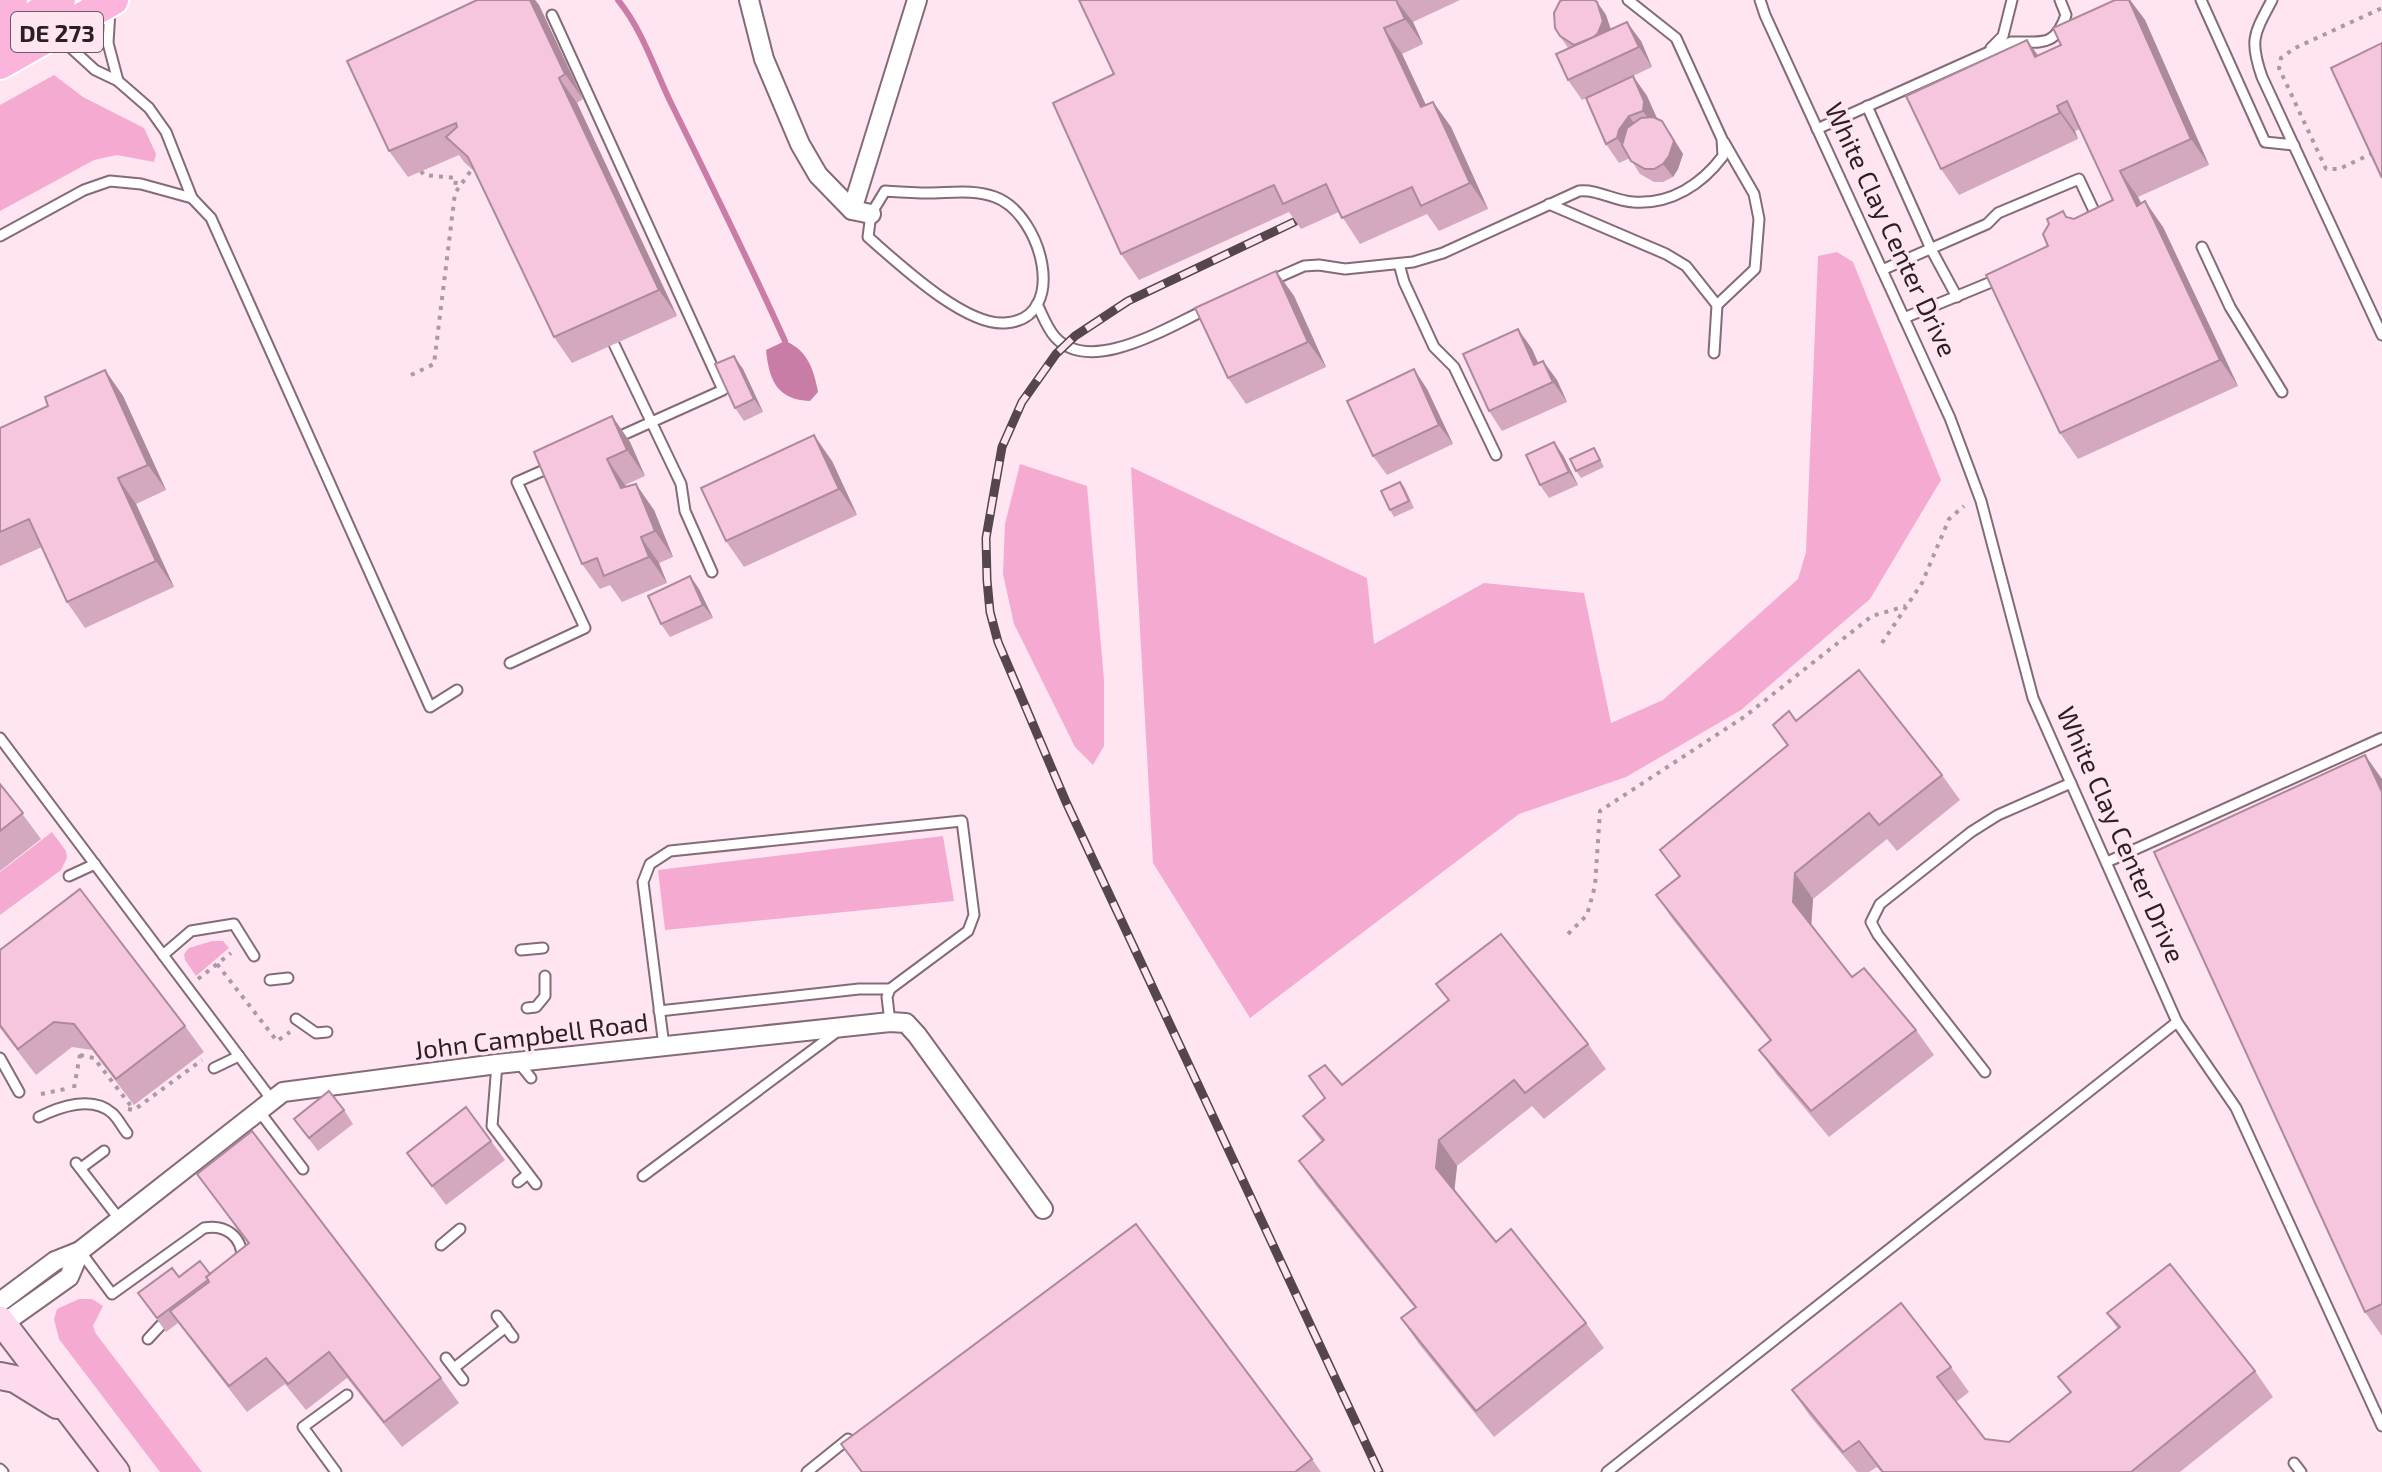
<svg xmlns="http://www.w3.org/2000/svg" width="2382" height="1472" viewBox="0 0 2382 1472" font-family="'Exo 2',sans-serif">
<rect width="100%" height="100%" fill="#fee5f1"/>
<g fill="#f5aad2">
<path d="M54 75 83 97 144 128 156 154 154 162 117 155 94 160 0 211V105Z"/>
<path d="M1837 252 1853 262 1941 480 1870 599 1741 710 1626 777 1519 814 1250 1018 1153 863 1131 467 1367 578 1374 644 1484 583 1584 593 1611 723 1663 700 1798 579 1806 552 1818 256Z"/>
<path d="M1020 464 1087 486 1104 680V746L1093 765 1075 747 1014 624 1003 574 1005 524Z"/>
<path d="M52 832 66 851 67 858 61 870 0 915V872Z"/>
<path d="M943 836 954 901 665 930 658 870Z"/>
<path d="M212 941H223L229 948 196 976 185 960 184 954 189 948Z"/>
<path d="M79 1299H92L103 1306 93 1326 96 1334 202 1472H160L59 1339 54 1319 57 1309Z"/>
</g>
<path fill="#c97ca6" d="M785 341C808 350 814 371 818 392L810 401C777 400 769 380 766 350Z"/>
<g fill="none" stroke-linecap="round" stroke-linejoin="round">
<path stroke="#c97ca6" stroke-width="6" d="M618 0C643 31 654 68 671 103 710 182 749 261 785 341"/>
<g stroke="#856a78" stroke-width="13">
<g id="lane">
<path d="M2201 0 2265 142 2294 145"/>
<path d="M2272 0C2254 34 2249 40 2262 77L2382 335"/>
<path d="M110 10 108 43 118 81"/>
<path d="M552 15 723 390 616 438"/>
<path d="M59 37 95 70 118 81 149 108 166 132 192 198"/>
<path d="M1991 48 2003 36 2012 0"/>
<path d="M1867 106 1931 249 1957 297"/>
<path d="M1817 129 2011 42C2041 41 2054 49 2066 15L2060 0"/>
<path d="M885 191C900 192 914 193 928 193 950 193 974 189 995 197 1042 214 1070 319 1005 323 964 326 898 263 868 237L871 214Z"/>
<path d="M1549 204 1666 254 1686 266 1717 305 1714 353"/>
<path d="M0 236 84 190 110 181 141 184 192 198 211 218 430 707 457 690"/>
<path d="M2202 247 2230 307 2282 392"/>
<path d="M1399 264 1404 282 1434 347 1454 367 1496 455"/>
<path d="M1882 270 1987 224 1998 213 2079 179 2095 213 2088 219"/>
<path d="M1270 281 1304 266 1319 265 1345 269 1413 262 1443 253 1579 191C1598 189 1614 201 1633 202 1671 205 1702 184 1723 156L1722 139 1676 38 1628 0"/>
<path d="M1037 304C1042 314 1047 328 1055 337 1090 376 1168 327 1205 310"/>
<path d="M1717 305 1755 269 1759 219 1754 194 1724 142"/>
<path d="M1904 318 2001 278"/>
<path d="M614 344 681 484 685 511 712 572"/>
<path d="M510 663 585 628 517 482 551 467"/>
<path d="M0 738 272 1100"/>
<path d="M2107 862 2382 738"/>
<path d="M69 876 95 864"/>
<path d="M521 950 543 948"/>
<path d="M163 955 191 931 234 924 254 956"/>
<path d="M270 980 288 978"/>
<path d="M527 1008 536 1007 545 996V976"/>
<path d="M659 1011 859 989H890"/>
<path d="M296 1019 316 1033 327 1032"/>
<path d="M2177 1022 2236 1108 2382 1426"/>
<path d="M664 1046 643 882 650 864 670 851 962 821 974 915 968 931 890 989 887 997 890 1022"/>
<path d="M0 1058 19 1092"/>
<path d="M518 1062 531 1078"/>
<path d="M497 1064 492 1126 536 1184"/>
<path d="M214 1068 239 1056"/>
<path d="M1985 1072 1878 935 1871 922 1880 904 1971 832 1998 815 2071 783"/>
<path d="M259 1111 303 1169"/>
<path d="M39 1117C59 1107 92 1095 112 1113 118 1118 122 1127 127 1133"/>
<path d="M76 1163 120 1220"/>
<path d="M81 1168 104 1151"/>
<path d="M643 1176 838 1031"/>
<path d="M518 1182 528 1174"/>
<path d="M441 1245 460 1229"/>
<path d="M80 1251 112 1294 204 1228C225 1224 242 1236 242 1258"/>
<path d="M497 1316 513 1337"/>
<path d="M148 1339 161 1325"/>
<path d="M446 1358 463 1380"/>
<path d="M454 1368 506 1327"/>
<path d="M2294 1463 2301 1472"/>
<path d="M0 1469 3 1472"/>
<path d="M336 1472 303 1427 347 1395"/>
<path d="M807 1472 848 1439"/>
<path d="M1607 1472 2177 1022 2033 698 1981 501 1950 418 1765 15 1760 0"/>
</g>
</g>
<g stroke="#856a78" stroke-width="22">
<g id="street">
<path d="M749 0 764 59 800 144 818 175 852 210 871 214"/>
<path d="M852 210 917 0"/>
<path d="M0 1302 55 1261 80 1251 283 1092 497 1064 890 1022 906 1023 917 1035 1043 1209"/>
<path d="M0 1326 69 1277 80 1251"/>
</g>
</g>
<g stroke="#856a78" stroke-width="30">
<g id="secondary">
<path d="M0 1320 116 1472"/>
<path d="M0 1376 15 1379 57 1405"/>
</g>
</g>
<g stroke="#fff" stroke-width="34">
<g id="primary">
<path d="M0 7 12 0"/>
<path d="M0 40 12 30 60 0"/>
<path d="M0 64 113 0"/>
</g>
</g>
<g stroke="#ad99a3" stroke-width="4" stroke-dasharray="4 6" stroke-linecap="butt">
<path d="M2373 153 2339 169H2326L2279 68 2281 58 2295 48 2382 8"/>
<path d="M421 171 424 175 456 178 455 190"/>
<path d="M411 375 434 364 455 193 472 169"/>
<path d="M1882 643 1922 583 1949 519 1964 506"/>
<path d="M1568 934 1587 915 1595 886 1600 811 1744 717 1872 616 1906 606"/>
<path d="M217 964 277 1041 290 1032"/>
<path d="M198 979 231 953"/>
<path d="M80 1055 94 1058 134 1110"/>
<path d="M74 1088 81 1049"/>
<path d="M41 1094 70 1088"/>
<path d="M128 1109 134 1110 202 1060"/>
</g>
<use href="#lane" stroke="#fff" stroke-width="9"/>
<use href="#street" stroke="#fff" stroke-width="18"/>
<use href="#secondary" stroke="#fddaee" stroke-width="26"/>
<use href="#primary" stroke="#fbb5dd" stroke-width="30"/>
<g stroke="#55464d" stroke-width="9">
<path id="rail" d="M1294 222 1128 301 1075 336 1056 354 1022 402 1002 447 986 538 987 580 990 612 998 642 1066 802 1379 1472"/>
</g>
<use href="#rail" stroke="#fee5f1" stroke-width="6" stroke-dasharray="18" stroke-linecap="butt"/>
</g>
<g fill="#d4a9bf">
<path d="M477 0H535L539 5 583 99 577 103 677 316 572 363 554 337 476 173 464 162 459 155 408 177 389 151Z"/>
<path d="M1079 0H1460L1413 22 1423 44 1402 54 1426 105 1433 102 1451 127 1488 209 1439 231 1427 214 1360 244 1339 212 1301 229 1289 212 1139 280 1121 254 1114 74Z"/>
<path d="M2115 0H2130L2145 20 2209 165 2138 197 2141 203 2163 227 2238 386 2078 459 2060 433 2048 246 2068 217 2074 219 2113 200 2080 129 2075 131 2078 139 1959 195 1941 169 2038 56 2061 45Z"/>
<path d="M1597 2 1606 15 1611 29 1641 41 1652 67 1582 100 1568 80V48L1560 36Z"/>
<path d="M1633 76 1647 96 1657 118 1671 134 1683 154 1678 169 1673 177 1663 182H1654L1640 174 1630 158 1619 163 1606 144Z"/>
<path d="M1276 271 1294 296 1326 367 1246 404 1228 378Z"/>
<path d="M1518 329 1532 349 1538 363 1543 361 1557 380 1567 402 1502 431 1489 411Z"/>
<path d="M743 369 763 412 744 421 735 408Z"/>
<path d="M105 370 123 396 166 490 136 504 174 587 85 628 67 602 42 547 0 566V428L48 406Z"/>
<path d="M1427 389 1453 444 1387 475 1373 456Z"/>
<path d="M612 416 630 442 645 476 625 485 654 510 673 557 659 563 667 583 622 602 610 585 600 589 582 564Z"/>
<path d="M1594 448 1604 467 1581 478 1576 471Z"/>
<path d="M1563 455 1578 485 1549 498 1540 485Z"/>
<path d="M832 461 857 515 744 567 726 541Z"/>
<path d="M1400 482 1405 488 1414 508 1394 517 1390 510Z"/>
<path d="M690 576 699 589 713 618 670 637 661 624Z"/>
<path d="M1796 721 1942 775 1960 800 1897 851 1887 839 1813 899 1811 925 1852 977 1916 1030 1934 1055 1829 1137 1777 1075 1759 1050 1770 1041 1674 921 1656 895 1679 877 1660 850 1787 746 1773 725Z"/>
<path d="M2382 779V1336L2365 1312Z"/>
<path d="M0 784 41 839 0 871Z"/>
<path d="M0 950 185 1026 204 1052 134 1105 92 1050 72 1047 36 1075 0 1028Z"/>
<path d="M1436 984 1588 1044 1606 1069 1544 1119 1532 1106 1457 1166 1454 1191 1496 1242 1586 1323 1604 1348 1494 1437 1419 1344 1401 1318 1415 1308 1317 1187 1299 1161 1322 1142 1303 1116 1325 1098 1309 1076 1342 1085 1448 1000Z"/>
<path d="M344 1110 353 1124 318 1151 294 1119Z"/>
<path d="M491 1141 505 1160 446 1205 407 1153Z"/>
<path d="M197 1174 441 1378 459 1403 402 1447 347 1378 306 1410 285 1384 247 1412 178 1323 166 1332 138 1293 179 1277 210 1274 248 1244Z"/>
<path d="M2107 1313 2255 1371 2273 1397 2180 1472H1881L1877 1467 1869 1472H1857L1810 1416 1792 1390 1951 1367 1969 1392 1956 1402 1985 1439 2009 1442 2070 1393 2058 1377 2118 1329Z"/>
<path d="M841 1444 1312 1459 1321 1472H861Z"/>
</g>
<g fill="#ac8a9b">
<path d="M530 0H535L539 5 583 99 565 74Z"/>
<path d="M1396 0 1413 22 1423 44 1405 19Z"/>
<path d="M2129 0H2130L2145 20 2209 165 2191 139Z"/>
<path d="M1597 2 1606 15 1612 34 1607 46 1598 33Z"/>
<path d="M1627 22 1641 41 1652 67 1639 47Z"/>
<path d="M1384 28 1402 54 1439 133 1421 107Z"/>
<path d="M2027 40 2045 65 2035 57Z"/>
<path d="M1633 76 1647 96 1658 121 1656 131 1643 111Z"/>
<path d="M559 78 577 103 677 316 659 290Z"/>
<path d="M1433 102 1451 127 1488 209 1470 183Z"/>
<path d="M2057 106 2075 131 2078 139 2060 113Z"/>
<path d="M1629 116 1643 135 1631 158 1617 138 1619 130Z"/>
<path d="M1662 121 1683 154 1678 169 1673 177 1663 164Z"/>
<path d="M2120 171 2138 197 2155 231 2137 206Z"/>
<path d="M2145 201 2163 227 2238 386 2220 360Z"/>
<path d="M1276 271 1294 296 1326 367 1308 342Z"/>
<path d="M1518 329 1532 349 1548 385 1534 365Z"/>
<path d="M734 356 743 369 763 412 754 399Z"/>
<path d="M1543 361 1557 380 1567 402 1553 382Z"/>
<path d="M1414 369 1427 389 1453 444 1439 425Z"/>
<path d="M105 370 123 396 166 490 148 465Z"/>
<path d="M612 416 630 442 645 476 627 450Z"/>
<path d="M814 435 832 461 857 515 839 489Z"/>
<path d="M1554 442 1563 455 1578 485 1569 472Z"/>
<path d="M607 459 625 485 639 514 621 488Z"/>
<path d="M118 478 136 504 174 587 156 561Z"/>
<path d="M636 484 654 510 673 557 655 531Z"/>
<path d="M641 537 659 563 667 583 649 557Z"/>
<path d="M690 576 699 589 713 618 703 605Z"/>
<path d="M2365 755 2382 779V792Z"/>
<path d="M1795 873 1813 899 1811 928 1793 902Z"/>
<path d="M1439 1140 1457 1166 1454 1194 1436 1168Z"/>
</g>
<g fill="#f6c5de" stroke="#ac8a9b" stroke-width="2">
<path d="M477 0H530L565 74 559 78 659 290 554 337 468 157 446 137 457 127 456 123 389 151 347 61Z"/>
<path d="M1079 0H1396L1405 19 1384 28 1421 107 1433 102 1470 183 1421 206 1412 187 1342 218 1326 184 1283 204 1274 185 1121 254 1053 103 1114 74Z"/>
<path d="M1563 0H1594L1597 2 1603 21 1598 33 1594 37 1574 45 1560 36 1555 28 1554 13 1560 1Z"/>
<path d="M2115 0H2129L2191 139 2120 171 2137 206 2145 201 2220 360 2060 433 1986 275 2048 246 2043 234 2049 224 2047 219 2063 211 2066 217 2074 219 2113 200 2067 101 2057 106 2060 113 1941 169 1906 96 2027 40 2035 57 2061 45 2053 28Z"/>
<path d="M1627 22 1639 47 1568 80 1556 54Z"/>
<path d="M2382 43V178L2331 68Z"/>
<path d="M1633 76 1644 101 1643 111 1629 116 1619 130 1617 138 1606 144 1586 98Z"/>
<path d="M1653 117 1662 121 1674 141 1669 156 1663 164 1654 169H1645L1631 161 1622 145 1627 128 1641 118Z"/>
<path d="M1276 271 1308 342 1228 378 1195 308Z"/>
<path d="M1518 329 1534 365 1543 361 1553 382 1489 411 1463 354Z"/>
<path d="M734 356 754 399 735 408 715 364Z"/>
<path d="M1414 369 1439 425 1373 456 1347 401Z"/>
<path d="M105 370 148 465 118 478 156 561 67 602 29 519 0 532V428L48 406 45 397Z"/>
<path d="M612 416 627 450 607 459 621 488 636 484 655 531 641 537 649 557 604 576 597 558 582 564 534 452Z"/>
<path d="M814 435 839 489 726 541 701 488Z"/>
<path d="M1554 442 1569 472 1540 485 1526 455Z"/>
<path d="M1594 448 1600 460 1576 471 1570 459Z"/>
<path d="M1400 482 1409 501 1390 510 1381 491Z"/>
<path d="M690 576 703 605 661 624 648 596Z"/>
<path d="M1859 670 1942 775 1879 825 1869 813 1795 873 1793 902 1852 977 1864 968 1916 1030 1811 1111 1759 1050 1771 1040 1656 895 1680 876 1660 850 1788 745 1773 725 1789 711 1796 721Z"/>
<path d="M2365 755 2382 792V1304L2365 1312 2154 852Z"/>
<path d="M0 784 23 813 0 831Z"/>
<path d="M80 889 185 1026 116 1079 74 1024 54 1022 18 1049 0 1025V950Z"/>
<path d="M1501 934 1588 1044 1525 1093 1514 1080 1439 1140 1436 1168 1496 1242 1511 1229 1586 1323 1476 1411 1401 1318 1416 1307 1299 1161 1324 1140 1303 1116 1325 1098 1309 1076 1325 1065 1342 1085 1449 1000 1436 984Z"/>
<path d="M329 1091 344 1110 309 1138 294 1119Z"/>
<path d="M466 1107 491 1141 432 1186 407 1153Z"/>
<path d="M252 1131 441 1378 384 1422 329 1352 288 1384 266 1358 229 1386 170 1311 209 1282 206 1277 249 1243 197 1174Z"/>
<path d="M1136 1224 1312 1459 1295 1472H862L841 1444Z"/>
<path d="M200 1261 210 1274 206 1277 208 1280 157 1318 138 1293 172 1268 179 1277Z"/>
<path d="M2170 1264 2255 1371 2131 1472H1883L1859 1441 1843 1452 1792 1390 1901 1303 1951 1367 1937 1377 1985 1439 2009 1442 2071 1392 2058 1377 2120 1327 2107 1313Z"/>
</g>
<g text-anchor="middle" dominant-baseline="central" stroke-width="7" stroke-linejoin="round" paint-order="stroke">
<rect fill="#fee5f1" stroke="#6a5a62" stroke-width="2" x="11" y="12" width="92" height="40" rx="6"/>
<g font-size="24" font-weight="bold" fill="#2b1f25">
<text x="57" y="32">DE 273</text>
</g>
<g font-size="26" fill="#2b1f25" stroke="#fee5f1">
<text transform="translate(1892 229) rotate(65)">White Clay Center Drive</text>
<text transform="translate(2122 834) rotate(66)">White Clay Center Drive</text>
<text transform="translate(531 1035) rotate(-7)">John Campbell Road</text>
</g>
</g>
</svg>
